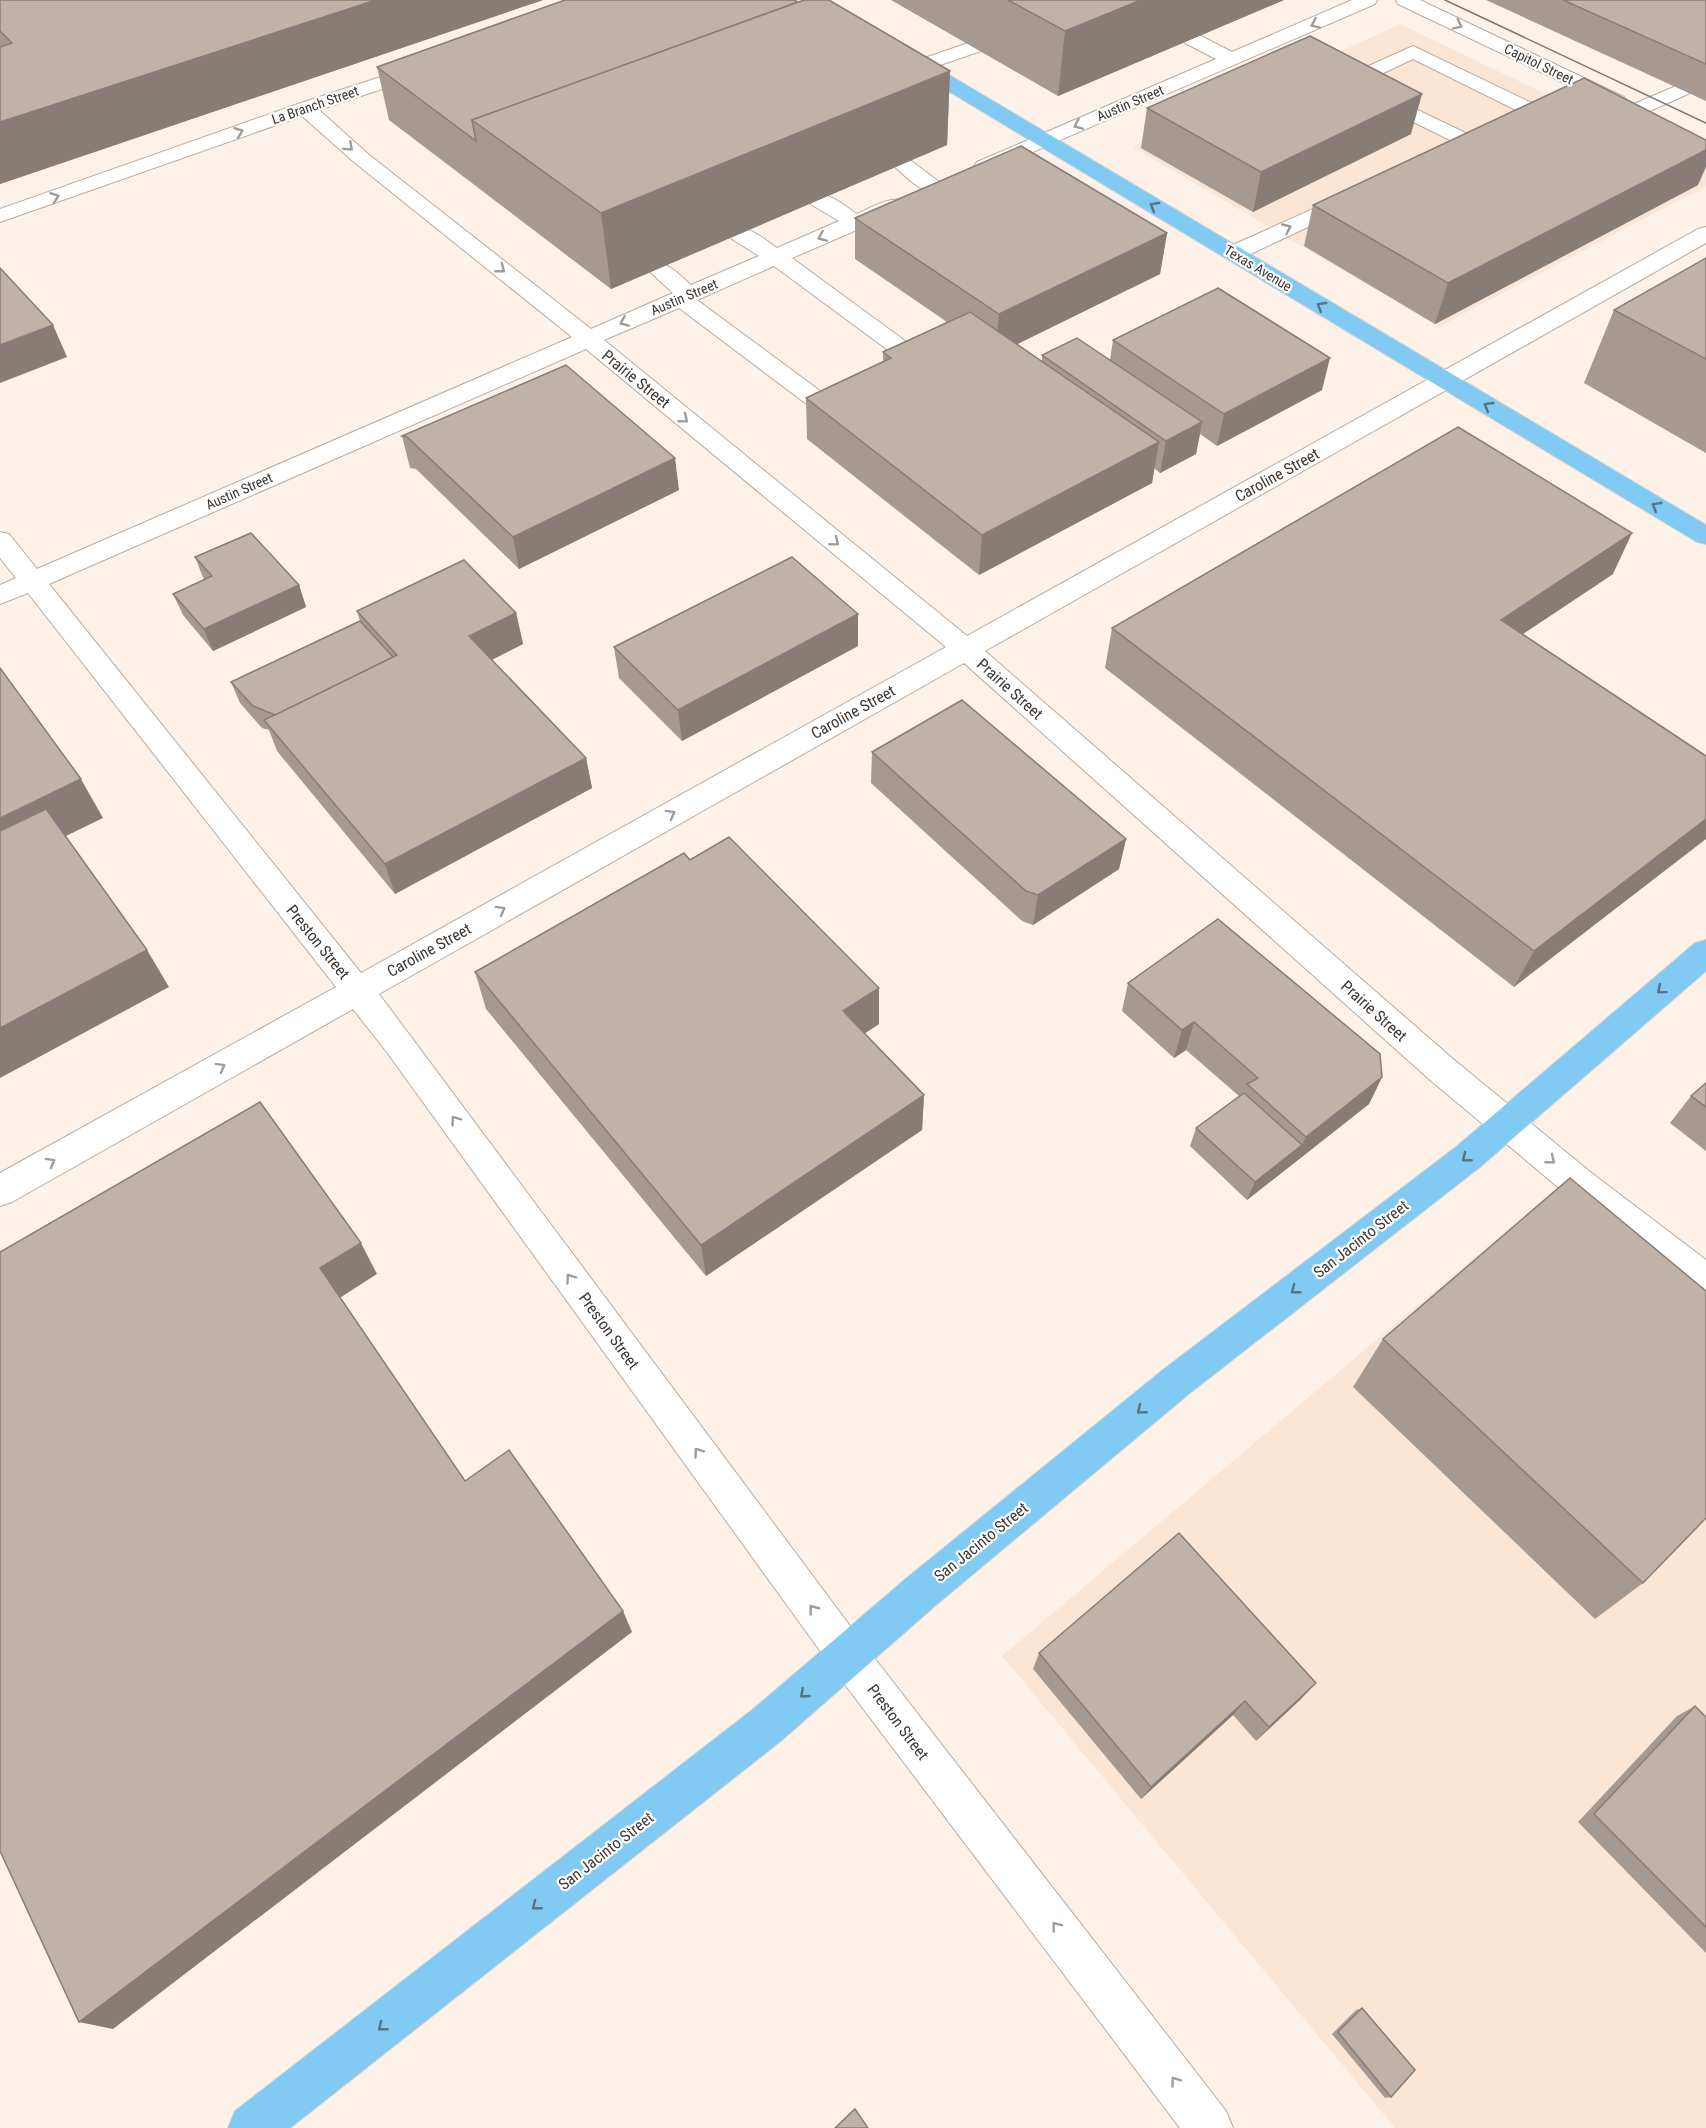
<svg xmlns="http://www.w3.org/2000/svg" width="1706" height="2128" viewBox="0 0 1706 2128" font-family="'Roboto Condensed',sans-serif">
<rect width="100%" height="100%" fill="#fdf1e8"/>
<g fill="#fbe6d6">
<path d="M1400 24 1706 171V186L1439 327 1133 147Z"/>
<path d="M1521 1218 1706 1376V2128H1395L1002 1656Z"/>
</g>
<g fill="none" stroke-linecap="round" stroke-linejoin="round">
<g stroke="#b9aba0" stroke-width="2">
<g id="minor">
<path d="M1352 0H1377L1375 4 991 170 984 172 977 170 974 166 977 162 1216 59 1185 43 1182 39 1185 35H1199L1232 52Z"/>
<path d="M1396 0H1420L1624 97 1627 101 1624 105H1610L1398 4Z"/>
<path d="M974 41 981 43 984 47 981 51 920 72 913 70 910 66 913 62Z"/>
<path d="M1413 46 1540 107 1543 111 1540 115H1526L1413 59 1356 86H1342L1339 82 1342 78Z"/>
<path d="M423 63 430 65 433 69 430 73 319 110 368 154 591 329 673 293 647 269 650 264C668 260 679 275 691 285L759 256 732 239 729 234 732 229C749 225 764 239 777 248L839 221 812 205 809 200 812 195C829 191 843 205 857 214 871 208 887 197 903 200L906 205 903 210 792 258 931 360 935 365 931 370 923 372 915 370 774 266 697 300 839 405 842 410 839 415 830 417 821 415 679 308 604 340 967 636 1698 229 1706 227V243L985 651 1453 1059 1589 1171 1706 1260V1297L1693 1292 1565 1193 1429 1079 964 663 379 994 862 1642 1226 2111 1233 2128H1180L834 1670 386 1051 353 1009 12 1202 0 1206V1173L336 987 28 593 0 604V585L16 578 0 558V532L9 534 37 569 572 337 354 162 302 116 0 222V209L298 104ZM586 349 946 647 361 973 49 584Z"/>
<path d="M1681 84 1688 86 1691 90 1688 94 1643 114H1629L1626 110 1629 106Z"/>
<path d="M1376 90 1476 138 1479 142 1476 146 1469 148 1462 146 1369 100 1366 96 1369 92Z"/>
<path d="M903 158 910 160 942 184 946 188 942 192C925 197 909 179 896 168L893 164 896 160Z"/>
<path d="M1351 192 1359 193 1362 198 1359 203 1242 258 1234 260 1226 258 1223 253 1226 248Z"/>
</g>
</g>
<g stroke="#d4d3d2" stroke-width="2">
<g id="major">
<path d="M912 55 919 57 1706 525V544L1697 542 905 65 902 61 905 57Z"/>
<path d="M1706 940V971L1480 1167 1190 1393 936 1605 782 1740 290 2128H228L235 2111 752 1710 908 1577 1164 1369 1456 1147 1695 943Z"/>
</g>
</g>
<use href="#minor" fill="#fff" fill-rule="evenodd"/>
<use href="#major" fill="#81caf3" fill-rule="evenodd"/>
<path stroke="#7c746e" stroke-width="1.5" d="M1445 0 1706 123"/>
</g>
<g fill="#a69990">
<path d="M0 0H543L0 184Z"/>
<path d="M891 0H1284L1058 96Z"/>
<path d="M1486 0H1706V101Z"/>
<path d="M377 67 950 71 947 145 611 289 389 120Z"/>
<path d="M1147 108 1411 134 1253 212 1141 148Z"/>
<path d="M1698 185 1435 324 1304 246 1313 205Z"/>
<path d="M855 218 1167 233 1160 274 1017 344 1042 361V355L1110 360 1113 340 1322 390 1217 446 1200 434 1196 454 1160 473 1154 468 1152 483 979 575 807 439 806 398 883 362V352L947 322 855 259Z"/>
<path d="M1706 258V453L1584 383 1614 310Z"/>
<path d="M402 436 679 490 519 569 416 469 410 468Z"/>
<path d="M195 557 299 585 306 607 213 651 183 615 173 594 204 580Z"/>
<path d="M1613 574 1523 634 1706 756 1514 987 1105 668 1112 628Z"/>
<path d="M357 611 516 613 523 644 492 660 586 758 592 788 395 894 277 751 269 730 262 728 240 703 231 682 360 621Z"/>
<path d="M858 614V646L682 741 619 678 614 647Z"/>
<path d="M872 752 1126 839 1119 869 1033 925 1022 921 871 783Z"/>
<path d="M690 860 879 1024 864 1034 924 1095 922 1130 706 1276 486 1009 475 972Z"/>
<path d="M1128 983 1382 1077 1369 1104 1247 1200 1190 1146 1196 1128 1239 1096 1186 1050 1174 1058 1122 1011Z"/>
<path d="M1706 1083V1151L1670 1123 1691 1096Z"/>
<path d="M1383 1339 1643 1583 1595 1619 1353 1387Z"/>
<path d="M1039 1653 1302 1698 1256 1741 1233 1715 1141 1799 1033 1669Z"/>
<path d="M1695 1706 1706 1717V1953L1578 1822 1677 1716Z"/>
<path d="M1362 2008 1391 2097 1385 2098 1332 2034 1356 2010Z"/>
</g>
<g fill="#877d76">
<path d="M376 0H543L0 184V122Z"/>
<path d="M1141 0H1284L1058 96 1065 31Z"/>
<path d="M950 71 947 145 611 289 601 213Z"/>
<path d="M1422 94 1411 134 1253 212 1261 172Z"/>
<path d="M1706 150V167L1698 185 1435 324 1448 283Z"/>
<path d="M1167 233 1160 274 995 355 999 314Z"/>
<path d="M53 325 67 357 0 383V345Z"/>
<path d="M1330 358 1322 390 1217 446 1224 414Z"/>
<path d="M1202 422 1196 454 1160 473 1166 441Z"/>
<path d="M1159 442 1152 483 979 575 982 535Z"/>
<path d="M675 458 679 490 519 569 513 537Z"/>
<path d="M1632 533 1613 574 1484 660 1501 620Z"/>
<path d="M299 585 306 607 213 651 204 629Z"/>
<path d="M516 613 523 644 477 667 469 636Z"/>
<path d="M858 614V646L682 741 678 710Z"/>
<path d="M586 758 592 788 395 894 385 864Z"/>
<path d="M81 779 103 818 0 868V818Z"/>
<path d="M1706 819V839L1514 987 1534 951Z"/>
<path d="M1126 839 1119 869 1033 925 1038 895Z"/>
<path d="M147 950 169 987 0 1078V1028Z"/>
<path d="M879 988V1024L843 1047V1011Z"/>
<path d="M1194 1022 1186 1050 1174 1058 1182 1030Z"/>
<path d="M1382 1077 1369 1104 1247 1200 1255 1182 1302 1145 1306 1137Z"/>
<path d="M924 1095 922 1130 706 1276 701 1245Z"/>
<path d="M361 1243 377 1274 338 1299 320 1268Z"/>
<path d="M623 1611 632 1632 113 2029 79 2022Z"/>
<path d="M1316 1683 1302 1698 1256 1741 1269 1727Z"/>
<path d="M1245 1701 1233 1715 1141 1799 1151 1787Z"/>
</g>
<g fill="#c1b2a8" stroke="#877d76" stroke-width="1.5">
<path d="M0 0H376L0 122V47L12 43 0 31Z"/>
<path d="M565 0H794L798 2 472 120 476 141 377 67Z"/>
<path d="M804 0H829L950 71 601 213 472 120Z"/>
<path d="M1008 0H1141L1065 31Z"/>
<path d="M1563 0H1706V64Z"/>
<path d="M1310 36 1422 94 1261 172 1147 108Z"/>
<path d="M1584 78 1706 140V150L1448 283 1313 205Z"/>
<path d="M1021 146 1167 233 999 314 855 218Z"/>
<path d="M1706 258V359L1614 310Z"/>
<path d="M0 268 53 325 0 345Z"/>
<path d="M1218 288 1330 358 1224 414 1113 340Z"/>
<path d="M970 312 1159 442 982 535 806 398 891 358 883 352Z"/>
<path d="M1077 338 1202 422 1166 441 1042 355Z"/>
<path d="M566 365 675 458 513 537 407 437 402 436Z"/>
<path d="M1458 427 1632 533 1501 620 1706 756V819L1534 951 1112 628Z"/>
<path d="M251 533 299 585 204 629 173 594 212 576 195 557Z"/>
<path d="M792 557 858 614 678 710 614 647Z"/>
<path d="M464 560 516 613 469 636 586 758 385 864 264 720 397 655 357 611Z"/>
<path d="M360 621 393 657 275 715 253 706 231 682Z"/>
<path d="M0 668 81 779 0 818Z"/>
<path d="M962 700 1126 839 1038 895 1026 891 872 752Z"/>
<path d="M46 809 147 950 0 1028V831Z"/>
<path d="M729 837 879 988 843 1011 924 1095 701 1245 475 972 684 853 690 860Z"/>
<path d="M1218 919 1380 1054 1382 1077 1306 1137 1247 1084 1258 1078 1194 1022 1182 1030 1128 983Z"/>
<path d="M1706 1083V1107L1691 1096Z"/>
<path d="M1244 1093 1302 1145 1255 1182 1196 1128Z"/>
<path d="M260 1102 361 1243 320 1268 465 1481 509 1450 623 1611 79 2022 0 1851V1252Z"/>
<path d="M1570 1178 1706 1291V1518L1643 1583 1383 1339Z"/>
<path d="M1179 1533 1316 1683 1269 1727 1245 1701 1151 1787 1039 1653Z"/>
<path d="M1695 1706 1706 1717V1927L1594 1814Z"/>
<path d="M1362 2008 1415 2070 1391 2097 1338 2032Z"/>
<path d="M855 2109 868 2128H835Z"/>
</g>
<defs><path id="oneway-chevron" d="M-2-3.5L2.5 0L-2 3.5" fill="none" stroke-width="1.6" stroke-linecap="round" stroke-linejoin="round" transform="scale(1.5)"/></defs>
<g stroke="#9e9b99">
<use href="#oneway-chevron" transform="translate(1315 24) rotate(156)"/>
<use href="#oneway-chevron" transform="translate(1458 25) rotate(26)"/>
<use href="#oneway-chevron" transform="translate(1078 125) rotate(156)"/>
<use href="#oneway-chevron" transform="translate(239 132) rotate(-20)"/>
<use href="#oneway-chevron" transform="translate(349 147) rotate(42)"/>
<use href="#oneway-chevron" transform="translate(55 197) rotate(-19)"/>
<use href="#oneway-chevron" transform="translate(1287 228) rotate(-25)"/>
<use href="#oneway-chevron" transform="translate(822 237) rotate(157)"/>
<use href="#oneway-chevron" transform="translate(501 269) rotate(38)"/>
<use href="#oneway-chevron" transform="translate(624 322) rotate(157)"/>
<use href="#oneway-chevron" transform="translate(684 419) rotate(39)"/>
<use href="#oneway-chevron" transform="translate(835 542) rotate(39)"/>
<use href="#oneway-chevron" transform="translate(671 814) rotate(-29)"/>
<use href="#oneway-chevron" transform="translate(501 910) rotate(-29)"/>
<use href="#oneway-chevron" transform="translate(221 1067) rotate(-29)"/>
<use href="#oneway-chevron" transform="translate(455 1120) rotate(-126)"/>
<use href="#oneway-chevron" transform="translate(1551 1160) rotate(39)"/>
<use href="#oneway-chevron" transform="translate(51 1162) rotate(-29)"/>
<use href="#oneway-chevron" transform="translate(570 1278) rotate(-126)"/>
<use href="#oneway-chevron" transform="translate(698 1452) rotate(-126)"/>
<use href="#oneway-chevron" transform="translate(813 1609) rotate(-127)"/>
<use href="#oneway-chevron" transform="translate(1056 1926) rotate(-128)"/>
<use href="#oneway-chevron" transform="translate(1175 2081) rotate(-126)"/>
</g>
<g stroke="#587280">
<use href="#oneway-chevron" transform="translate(1154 206) rotate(-149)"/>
<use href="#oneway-chevron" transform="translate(1321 306) rotate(-149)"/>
<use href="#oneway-chevron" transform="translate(1488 406) rotate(-149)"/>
<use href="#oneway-chevron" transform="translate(1656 506) rotate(-149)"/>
<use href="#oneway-chevron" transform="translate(1661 990) rotate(140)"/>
<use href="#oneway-chevron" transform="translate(1466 1158) rotate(141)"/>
<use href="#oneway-chevron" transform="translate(1295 1290) rotate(142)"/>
<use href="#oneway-chevron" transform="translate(1141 1410) rotate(141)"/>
<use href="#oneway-chevron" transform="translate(804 1694) rotate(139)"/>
<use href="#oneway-chevron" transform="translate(536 1906) rotate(142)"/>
<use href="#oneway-chevron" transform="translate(382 2027) rotate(142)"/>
</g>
<g text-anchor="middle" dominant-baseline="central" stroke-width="4.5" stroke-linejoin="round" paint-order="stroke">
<g font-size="14" fill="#3d3733" stroke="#fff">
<text transform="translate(1539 64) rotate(26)">Capitol Street</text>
<text transform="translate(1130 103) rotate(-23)">Austin Street</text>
<text transform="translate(315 105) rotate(-19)">La Branch Street</text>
<text transform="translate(1258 268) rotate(31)">Texas Avenue</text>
<text transform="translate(684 297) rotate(-23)">Austin Street</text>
<text transform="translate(239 491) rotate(-24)">Austin Street</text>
</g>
<g font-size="16" fill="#3d3733" stroke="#fff">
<text transform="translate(636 379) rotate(39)">Prairie Street</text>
<text transform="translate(1277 475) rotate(-29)">Caroline Street</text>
<text transform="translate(1010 689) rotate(42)">Prairie Street</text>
<text transform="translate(853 712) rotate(-29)">Caroline Street</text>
<text transform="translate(318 942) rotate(51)">Preston Street</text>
<text transform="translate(429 950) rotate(-29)">Caroline Street</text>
<text transform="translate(1374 1011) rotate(42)">Prairie Street</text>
<text transform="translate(1361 1239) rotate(-38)">San Jacinto Street</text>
<text transform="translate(609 1331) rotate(54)">Preston Street</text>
<text transform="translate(981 1542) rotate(-39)">San Jacinto Street</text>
<text transform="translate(898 1722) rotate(53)">Preston Street</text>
<text transform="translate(606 1851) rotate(-38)">San Jacinto Street</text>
</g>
</g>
</svg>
